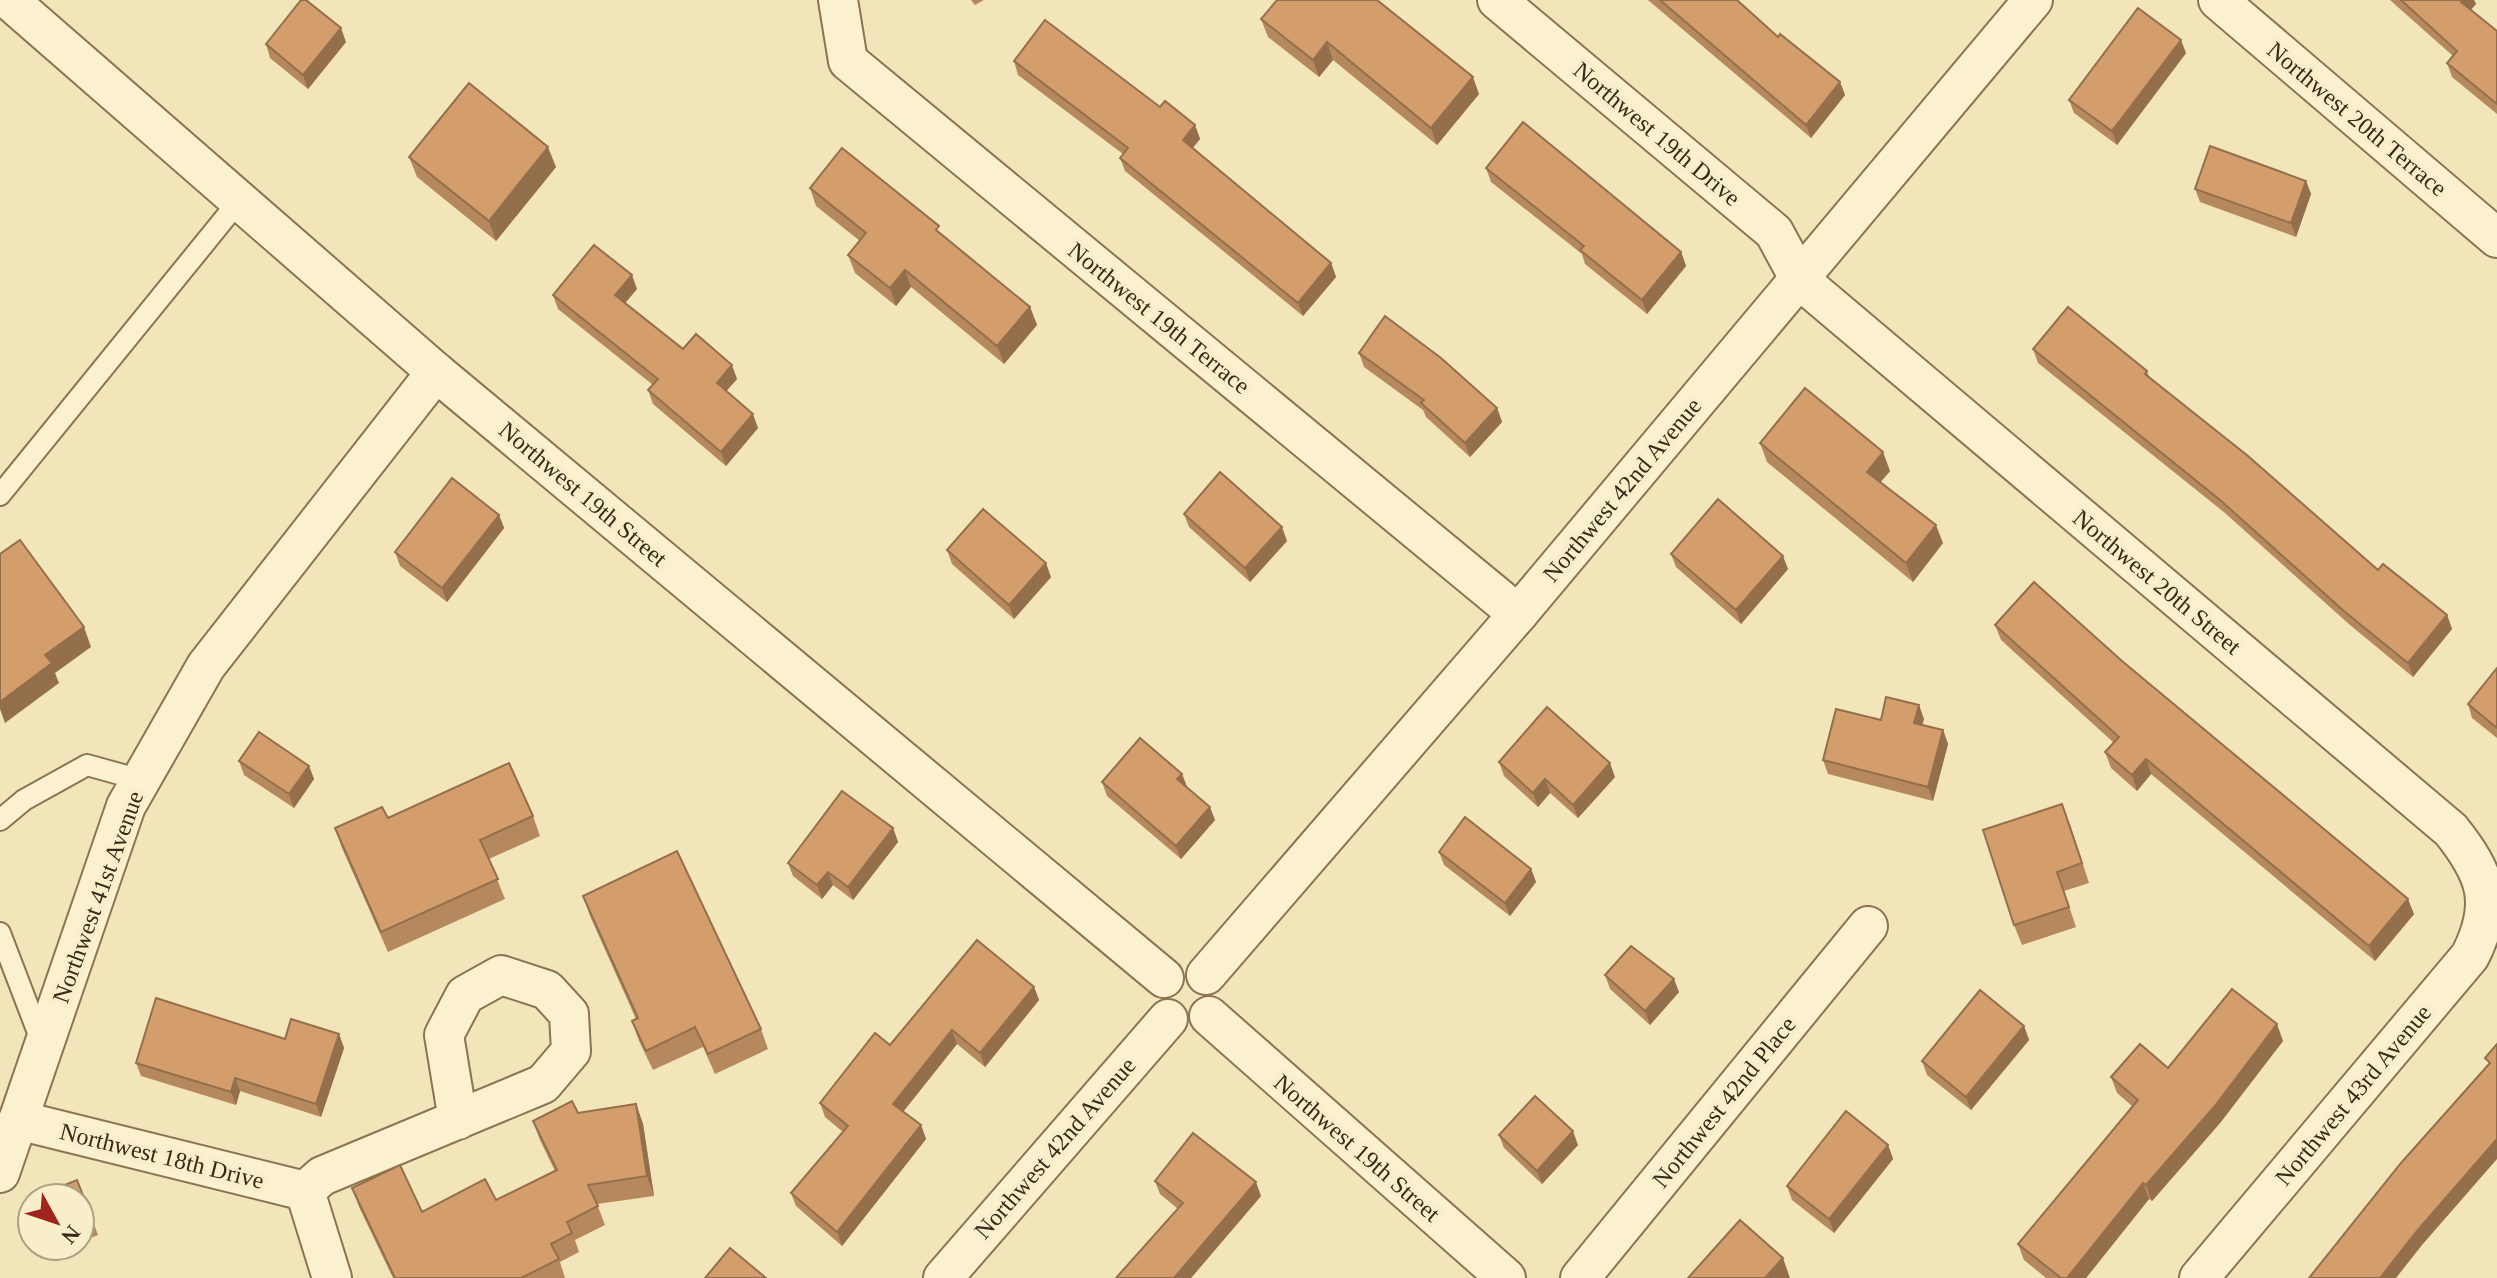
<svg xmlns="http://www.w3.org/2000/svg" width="2497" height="1278" viewBox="0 0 2497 1278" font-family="Georgia,serif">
<rect width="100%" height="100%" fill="#f2e5ba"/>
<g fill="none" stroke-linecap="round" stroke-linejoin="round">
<g stroke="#8a7453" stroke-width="24">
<g id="service">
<path d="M0 495 238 202"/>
<path d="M0 820 24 800 87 765 141 780"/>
<path d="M0 933 42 1043"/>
</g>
</g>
<g stroke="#8a7453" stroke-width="42">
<g id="minor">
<path d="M9 0 436 372 1164 978"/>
<path d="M838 0 848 61 1518 614"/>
<path d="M1497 0 1774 232 1800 280 2451 830C2486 874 2497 903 2470 956L2199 1278"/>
<path d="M2218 0 2497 238"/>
<path d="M1206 975 1518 614 2033 0"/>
<path d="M1209 1016 1506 1278"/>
<path d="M18 1120 305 1191"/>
<path d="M0 1173 126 806 206 666 436 372"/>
<path d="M332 1278 305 1191 322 1176 543 1084 571 1051 569 1014 547 990 501 975 465 995 444 1035 458 1120"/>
<path d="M943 1278 1168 1019"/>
<path d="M1580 1278 1868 926"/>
</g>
</g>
<use href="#service" stroke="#fcf1ce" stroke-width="20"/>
<use href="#minor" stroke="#fcf1ce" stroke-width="38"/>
</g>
<g fill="#b6885d">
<path d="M971 0H984L975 5Z"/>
<path d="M1648 0H1737L1778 37 1840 82 1845 95 1811 138Z"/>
<path d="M2390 0H2474L2476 4 2471 10 2497 31V114L2452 77 2447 63 2453 56Z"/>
<path d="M1261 19 1479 94 1437 145 1333 60 1319 77 1268 37Z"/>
<path d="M346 42 308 89 270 58 266 44Z"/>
<path d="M2186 53 2117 145 2074 113 2069 100Z"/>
<path d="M1014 61 1160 107 1195 125 1200 139 1192 148 1331 263 1336 277 1303 316 1125 171 1120 158 1123 154 1018 75Z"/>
<path d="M409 157 556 167 496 241 417 177Z"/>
<path d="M1486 168 1681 252 1686 266 1647 314 1585 264 1582 254 1491 182Z"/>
<path d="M2306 181 2311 194 2296 237 2200 202 2195 189Z"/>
<path d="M810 188 942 234 1030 307 1037 325 1004 364 911 287 896 306 855 273 848 255 860 241 816 206Z"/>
<path d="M637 289 625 303 683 349 737 379 726 391 758 428 726 466 653 404 648 390 653 385 558 309 553 295Z"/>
<path d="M2033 349 2147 371 2149 377 2378 570 2447 615 2452 629 2413 677 2350 625 2225 513 2038 363Z"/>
<path d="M1359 353 1497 408 1502 422 1470 457 1426 417 1423 410 1364 367Z"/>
<path d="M1760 443 1890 471 1880 482 1943 543 1913 582 1767 462Z"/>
<path d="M1184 514 1287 541 1250 582 1189 527Z"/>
<path d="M499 515 504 528 447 602 400 566 395 552Z"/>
<path d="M947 550 1051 577 1014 619 952 564Z"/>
<path d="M1671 554 1788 569 1741 624 1676 567Z"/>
<path d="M1995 625 2122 661 2414 914 2375 961 2151 774 2137 791 2111 768 2105 752 2114 743 2001 640Z"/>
<path d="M2497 668V738L2472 718 2468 704Z"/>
<path d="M1924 719 1922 725 1943 730 1948 744 1933 801 1828 774 1823 760 1881 720Z"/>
<path d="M239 761 309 766 314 779 294 808 244 775Z"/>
<path d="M1499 762 1615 777 1578 818 1550 793 1538 807 1504 776Z"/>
<path d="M1182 774 1187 787 1215 820 1181 859 1107 796 1102 782Z"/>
<path d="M533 816 540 836 489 859 505 899 388 952 342 848 335 828 388 818Z"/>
<path d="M2070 824 2089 883 2064 891 2076 927 2022 945 2014 925Z"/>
<path d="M893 828 898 842 853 900 833 885 822 899 793 876 788 863Z"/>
<path d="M1439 852 1531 869 1536 882 1510 916 1444 865Z"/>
<path d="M583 896 761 1029 768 1049 715 1074 703 1047 653 1070 639 1041 632 1021 636 1019 590 916Z"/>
<path d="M1605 975 1679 992 1650 1025 1610 989Z"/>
<path d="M1034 987 1039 1000 985 1067 957 1044 903 1112 921 1125 926 1139 842 1246 796 1206 791 1193 843 1132 825 1117 820 1103 890 1045Z"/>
<path d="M2024 1026 2029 1040 1971 1110 1927 1075 1922 1061Z"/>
<path d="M339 1034 344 1048 321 1117 240 1091 236 1105 141 1076 136 1063 285 1039Z"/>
<path d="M2283 1041 2220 1123 2152 1201 2149 1199 2086 1278H2046L2024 1260 2018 1244 2132 1106 2117 1093 2111 1077 2168 1068Z"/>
<path d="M636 1104 643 1124 654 1196 597 1204 605 1225 575 1240 579 1252 560 1262 565 1278H393L359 1207 352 1188 422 1212 496 1200 555 1171 540 1140 533 1121Z"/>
<path d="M1499 1135 1578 1145 1542 1184 1504 1148Z"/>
<path d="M1888 1145 1893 1159 1834 1233 1792 1200 1787 1186Z"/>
<path d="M77 1180 98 1235 80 1242V1198Z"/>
<path d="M1155 1181 1261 1196 1191 1278H1116L1178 1209 1160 1194Z"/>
<path d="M56 1246H70L58 1251Z"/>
</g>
<g fill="#946f4c">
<path d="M2462 0H2474L2476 4 2466 15 2461 2Z"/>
<path d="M341 28 346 42 308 89 303 75Z"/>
<path d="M2181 40 2186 53 2117 145 2112 131Z"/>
<path d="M1327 42 1333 60 1319 77 1313 60Z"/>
<path d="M1473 77 1479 94 1437 145 1431 128Z"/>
<path d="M1840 82 1845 95 1811 138 1806 125Z"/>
<path d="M1195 125 1200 139 1188 154 1183 140Z"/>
<path d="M548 147 556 167 496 241 489 221Z"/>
<path d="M2306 181 2311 194 2296 237 2291 223Z"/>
<path d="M1681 252 1686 266 1647 314 1642 300Z"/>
<path d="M1331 263 1336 277 1303 316 1298 303Z"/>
<path d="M905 270 911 287 896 306 890 288Z"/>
<path d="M632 275 637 289 620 309 615 295Z"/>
<path d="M1030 307 1037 325 1004 364 997 346Z"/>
<path d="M732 365 737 379 722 396 717 383Z"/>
<path d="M1497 408 1502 422 1470 457 1465 443Z"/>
<path d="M753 414 758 428 726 466 721 452Z"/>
<path d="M1883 452 1890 471 1874 490 1867 472Z"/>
<path d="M499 515 504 528 447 602 442 588Z"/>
<path d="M1936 525 1943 543 1913 582 1906 563Z"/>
<path d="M1282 527 1287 541 1250 582 1245 568Z"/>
<path d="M1783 556 1788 569 1741 624 1736 610Z"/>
<path d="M1046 563 1051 577 1014 619 1009 605Z"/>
<path d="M2447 615 2452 629 2413 677 2408 663Z"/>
<path d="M84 627 91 647 55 673 59 683 5 723 0 709V702L45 655Z"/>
<path d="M1919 705 1924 719 1919 737 1914 723Z"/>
<path d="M1943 730 1948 744 1933 801 1928 787Z"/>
<path d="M2146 759 2151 774 2137 791 2132 775Z"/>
<path d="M1610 763 1615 777 1578 818 1573 805Z"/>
<path d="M309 766 314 779 294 808 289 794Z"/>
<path d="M1182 774 1187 787 1177 779Z"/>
<path d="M1545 779 1550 793 1538 807 1533 793Z"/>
<path d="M1210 807 1215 820 1181 859 1176 846Z"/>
<path d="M893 828 898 842 853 900 848 887Z"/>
<path d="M1531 869 1536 882 1510 916 1505 903Z"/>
<path d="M828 872 833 885 822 899 817 885Z"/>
<path d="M2408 899 2414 914 2375 961 2369 946Z"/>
<path d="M1674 979 1679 992 1650 1025 1645 1011Z"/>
<path d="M1034 987 1039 1000 985 1067 980 1053Z"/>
<path d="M2277 1024 2283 1041 2220 1123 2152 1201 2146 1185Z"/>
<path d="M2024 1026 2029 1040 1971 1110 1966 1097Z"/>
<path d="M952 1030 957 1044 898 1118 893 1104Z"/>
<path d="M339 1034 344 1048 321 1117 316 1104Z"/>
<path d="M235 1078 240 1091 236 1105 231 1092Z"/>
<path d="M636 1104 643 1124 654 1196 647 1176Z"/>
<path d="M921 1125 926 1139 842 1246 837 1232Z"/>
<path d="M1573 1131 1578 1145 1542 1184 1537 1171Z"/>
<path d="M2497 1139V1159L2422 1245 2396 1278H2380L2417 1231Z"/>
<path d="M1888 1145 1893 1159 1834 1233 1829 1219Z"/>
<path d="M1256 1182 1261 1196 1191 1278H1174Z"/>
<path d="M2143 1183 2149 1199 2086 1278H2067Z"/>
<path d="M1783 1258 1790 1278H1765Z"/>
</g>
<g fill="#d49e6c" stroke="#946f4c" stroke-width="2">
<path d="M301 0H306L341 28 303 75 266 44Z"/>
<path d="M1277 0H1377L1473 77 1431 128 1327 42 1313 60 1261 19Z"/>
<path d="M1660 0H1737L1778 37 1780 34 1840 82 1806 125Z"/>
<path d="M2401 0H2462L2461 2 2497 31V104L2447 63 2457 51Z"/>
<path d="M2138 8 2181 40 2112 131 2069 100Z"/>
<path d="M1045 20 1160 107 1165 101 1195 125 1183 140 1331 263 1298 303 1120 158 1128 148 1014 61Z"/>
<path d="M469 83 548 147 489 221 409 157Z"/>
<path d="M1523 122 1681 252 1642 300 1580 250 1584 246 1486 168Z"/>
<path d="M2210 146 2306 181 2291 223 2195 189Z"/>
<path d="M842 148 939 226 936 230 1030 307 997 346 905 270 890 288 848 255 866 233 810 188Z"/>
<path d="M594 245 632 275 615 295 683 349 696 334 732 365 717 383 753 414 721 452 648 390 658 379 553 295Z"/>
<path d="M2068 307 2147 371 2145 374 2248 456 2378 570 2383 564 2447 615 2408 663 2345 612 2220 500 2033 349Z"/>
<path d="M1385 316 1441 358 1497 408 1465 443 1421 403 1424 400 1359 353Z"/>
<path d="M1805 388 1883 452 1867 472 1936 525 1906 563 1760 443Z"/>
<path d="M1220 472 1282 527 1245 568 1184 514Z"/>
<path d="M452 478 499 515 442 588 395 552Z"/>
<path d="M1718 499 1783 556 1736 610 1671 554Z"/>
<path d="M983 509 1046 563 1009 605 947 550Z"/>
<path d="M20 540 84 627 45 655 52 663 0 702V554Z"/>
<path d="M2034 582 2122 661 2408 899 2369 946 2146 759 2132 775 2105 752 2119 737 1995 625Z"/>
<path d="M2497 668V728L2468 704Z"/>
<path d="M1886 697 1919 705 1914 723 1943 730 1928 787 1823 760 1836 709 1881 720Z"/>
<path d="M1547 707 1610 763 1573 805 1545 779 1533 793 1499 762Z"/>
<path d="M259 732 309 766 289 794 239 761Z"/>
<path d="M1140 738 1182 774 1177 779 1210 807 1176 846 1102 782Z"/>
<path d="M509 763 533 816 480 840 498 879 381 932 335 828 382 807 388 818Z"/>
<path d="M842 791 893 828 848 887 828 872 817 885 788 863Z"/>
<path d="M2062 804 2082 863 2057 872 2069 907 2014 925 1983 830Z"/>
<path d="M1465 817 1531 869 1505 903 1439 852Z"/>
<path d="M677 851 761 1029 708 1054 695 1027 646 1051 632 1021 638 1018 583 896Z"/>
<path d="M977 940 1034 987 980 1053 952 1030 893 1104 921 1125 837 1232 791 1193 848 1126 820 1103 875 1033 890 1045Z"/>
<path d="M1631 946 1674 979 1645 1011 1605 975Z"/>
<path d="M2232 989 2277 1024 2214 1107 2146 1185 2143 1183 2067 1278H2061L2018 1244 2138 1100 2111 1077 2140 1044 2168 1068Z"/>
<path d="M1980 990 2024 1026 1966 1097 1922 1061Z"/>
<path d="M156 998 285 1039 291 1019 339 1034 316 1104 235 1078 231 1092 136 1063Z"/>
<path d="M2497 1044V1139L2417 1231 2380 1278H2309L2401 1163 2490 1063 2485 1058Z"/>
<path d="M1535 1096 1573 1131 1537 1171 1499 1135Z"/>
<path d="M572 1101 578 1113 636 1104 647 1176 588 1185 598 1206 567 1222 572 1233 551 1244 559 1259 521 1278H395L352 1188 400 1165 422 1212 485 1179 496 1200 557 1170 533 1121Z"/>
<path d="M1846 1111 1888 1145 1829 1219 1787 1186Z"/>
<path d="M1193 1133 1256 1182 1174 1278H1116L1183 1203 1155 1181Z"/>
<path d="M77 1180 93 1221 80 1226V1198H38L37 1196Z"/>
<path d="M1740 1220 1783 1258 1765 1278H1688Z"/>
<path d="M730 1248 766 1278H705Z"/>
</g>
<g text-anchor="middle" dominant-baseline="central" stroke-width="8" stroke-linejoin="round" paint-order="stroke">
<g font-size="24" fill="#382a19" stroke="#f9eeca">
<text transform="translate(2357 119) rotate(40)">Northwest 20th Terrace</text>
<text transform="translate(1657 134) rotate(40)">Northwest 19th Drive</text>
<text transform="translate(1159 318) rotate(39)">Northwest 19th Terrace</text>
<text transform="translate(1622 490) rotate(-50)">Northwest 42nd Avenue</text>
<text transform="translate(583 494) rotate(40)">Northwest 19th Street</text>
<text transform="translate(2157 582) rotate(40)">Northwest 20th Street</text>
<text transform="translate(98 897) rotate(-70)">Northwest 41st Avenue</text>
<text transform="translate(2353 1095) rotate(-50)">Northwest 43rd Avenue</text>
<text transform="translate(1724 1102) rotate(-51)">Northwest 42nd Place</text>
<text transform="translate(1055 1148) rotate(-49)">Northwest 42nd Avenue</text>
<text transform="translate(1357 1148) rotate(41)">Northwest 19th Street</text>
<text transform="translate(162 1156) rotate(14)">Northwest 18th Drive</text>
</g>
</g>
<g transform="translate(56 1222) rotate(130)"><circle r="38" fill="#f9eeca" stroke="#aca083" stroke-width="2"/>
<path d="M0-6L14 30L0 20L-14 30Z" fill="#9f241d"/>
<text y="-12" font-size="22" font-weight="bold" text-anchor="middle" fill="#382a19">N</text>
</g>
</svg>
